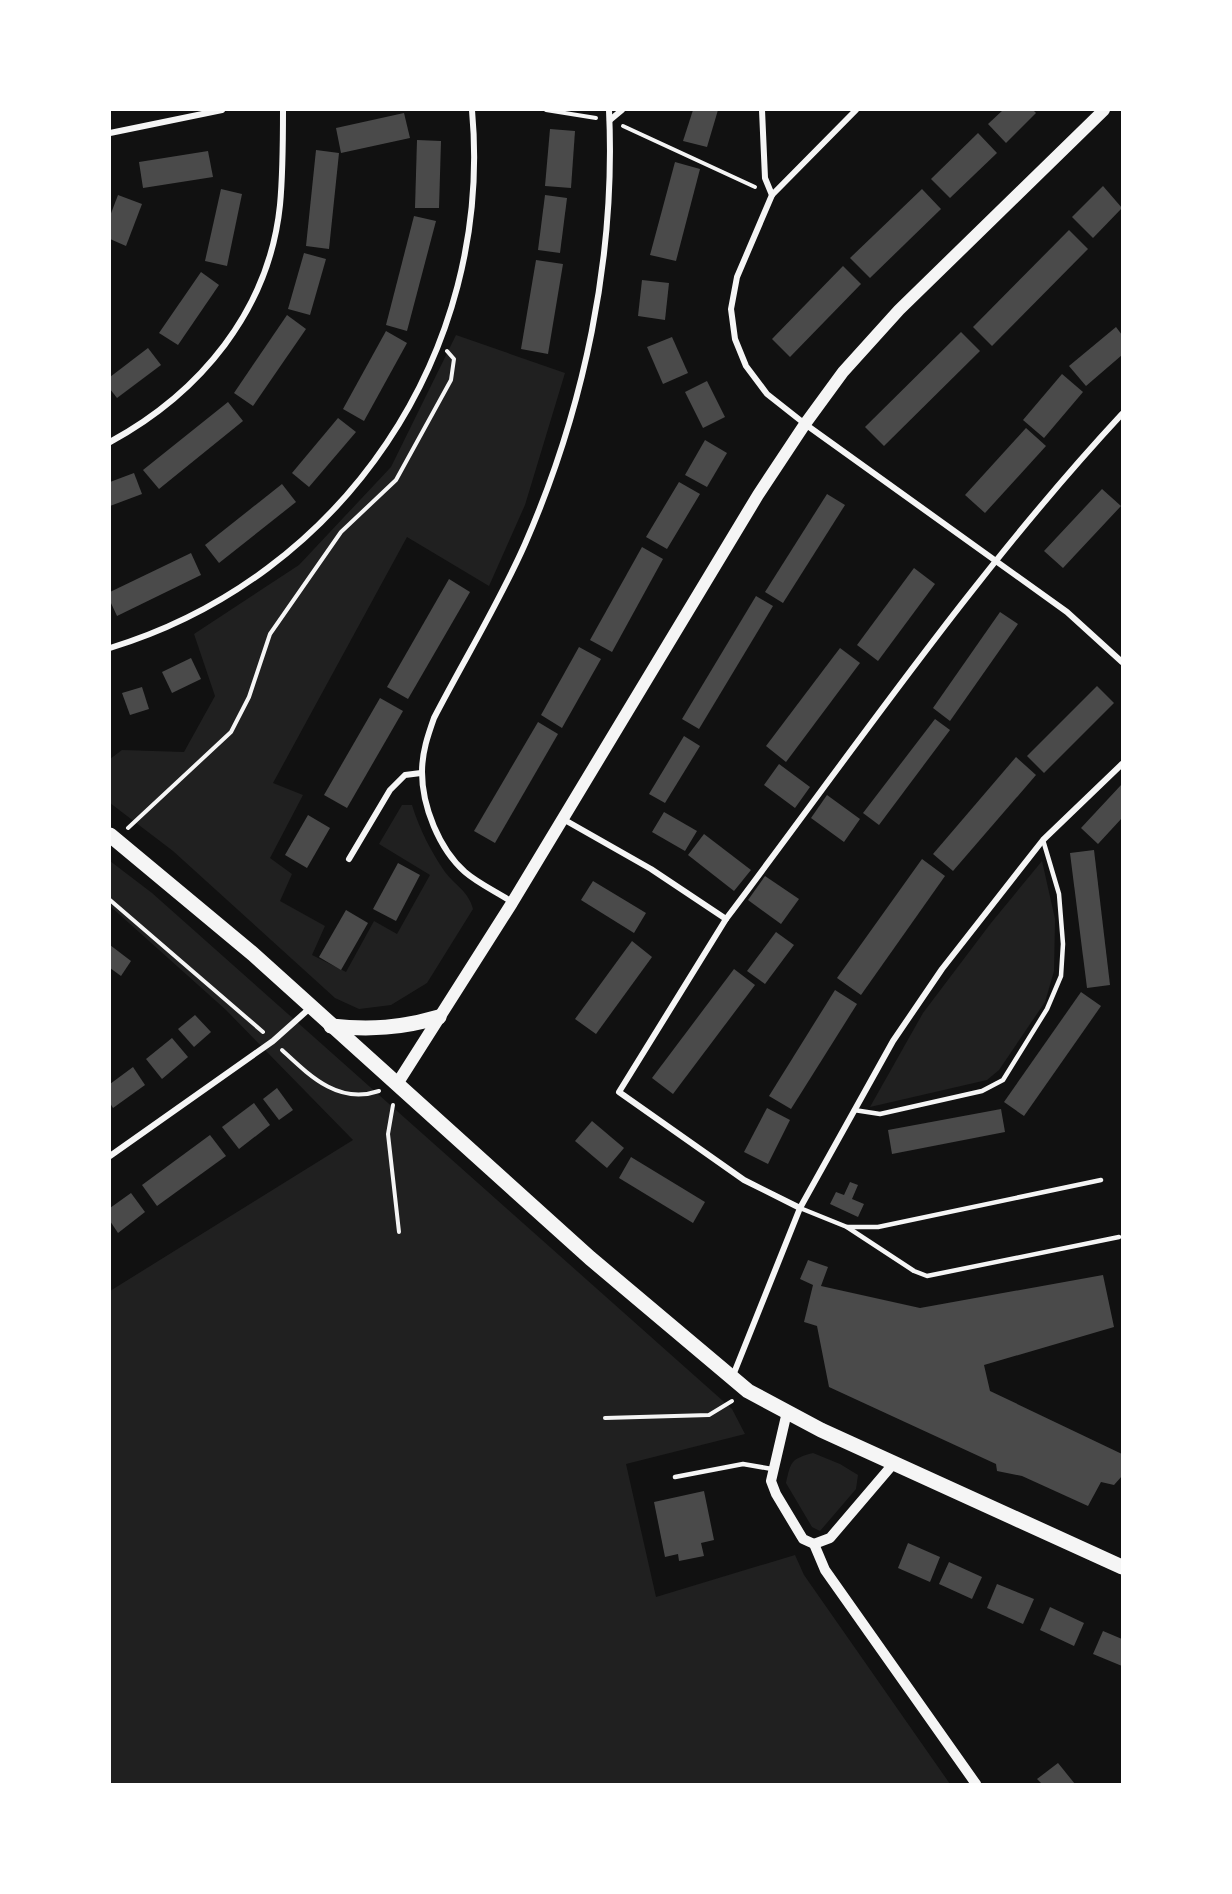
<svg xmlns="http://www.w3.org/2000/svg" width="1232" height="1894" viewBox="0 0 1232 1894" font-family="'Fira Sans',sans-serif">
<rect width="100%" height="100%" fill="#111"/>
<g fill="#202020">
<path d="M456 335 565 373 525 505 489 586 407 537 273 783 303 795 270 858 292 874 280 901 325 926 312 955 346 972 374 921 397 934 430 875 379 844 402 805H412C419 828 431 852 445 872 455 885 469 892 473 909L427 983 391 1005 359 1009 335 998 173 851 110 803V759L122 750 184 752 215 696 194 634 299 565 391 467Z"/>
<path d="M110 861 152 893 732 1409 745 1434 626 1464 656 1597 795 1555 804 1575 950 1784H110V1291L353 1140 226 1010 110 906Z"/>
<path d="M1042 861 1055 919 1054 971 1045 1002 999 1070 987 1080 870 1107 923 1013 991 923Z"/>
<path d="M813 1453 840 1464 858 1475 856 1489 820 1531 812 1527 786 1483C791 1461 791 1459 813 1453Z"/>
</g>
<g fill="#4a4a4a">
<path d="M693 110H718L707 147 683 141Z"/>
<path d="M1003 110H1033L1036 113 1006 143 988 124Z"/>
<path d="M404 113 410 138 341 153 336 128Z"/>
<path d="M550 129 575 131 571 188 545 186Z"/>
<path d="M978 133 997 153 950 198 931 179Z"/>
<path d="M417 140 441 141 439 208H415Z"/>
<path d="M316 150 339 153 329 249 306 246Z"/>
<path d="M208 151 213 177 143 188 139 162Z"/>
<path d="M675 162 700 169 676 261 650 255Z"/>
<path d="M1103 186 1122 208 1093 238 1072 217Z"/>
<path d="M221 189 242 194 227 266 205 261Z"/>
<path d="M922 189 941 209 870 278 850 258Z"/>
<path d="M118 195 142 204 126 246 110 239V216Z"/>
<path d="M545 195 567 198 560 253 538 250Z"/>
<path d="M414 216 436 221 407 331 386 325Z"/>
<path d="M1069 230 1088 249 992 346 973 327Z"/>
<path d="M304 253 326 259 310 315 288 309Z"/>
<path d="M536 260 563 264 548 354 521 349Z"/>
<path d="M843 266 861 284 790 357 772 339Z"/>
<path d="M201 272 219 285 178 345 159 333Z"/>
<path d="M642 280 669 283 665 320 638 316Z"/>
<path d="M287 315 306 329 253 406 234 393Z"/>
<path d="M1116 327 1122 335V355L1086 386 1069 366Z"/>
<path d="M386 331 407 343 364 421 343 409Z"/>
<path d="M961 332 980 351 884 446 865 427Z"/>
<path d="M672 337 688 373 663 384 647 347Z"/>
<path d="M148 348 161 365 117 398 110 389V377Z"/>
<path d="M1062 374 1083 392 1044 438 1023 420Z"/>
<path d="M707 381 725 417 703 428 685 392Z"/>
<path d="M228 402 243 421 159 489 143 470Z"/>
<path d="M338 418 356 432 309 487 292 473Z"/>
<path d="M1026 428 1046 446 985 513 965 495Z"/>
<path d="M705 440 727 453 707 487 685 475Z"/>
<path d="M134 473 142 494 110 506V482Z"/>
<path d="M679 482 700 494 667 549 646 537Z"/>
<path d="M282 484 296 502 219 563 205 545Z"/>
<path d="M1102 489 1121 506 1063 568 1044 551Z"/>
<path d="M827 494 845 505 783 603 765 592Z"/>
<path d="M642 547 663 559 612 652 590 640Z"/>
<path d="M191 553 201 575 117 616 110 601V592Z"/>
<path d="M914 568 935 584 878 661 857 645Z"/>
<path d="M449 579 470 592 408 699 387 687Z"/>
<path d="M756 596 773 606 699 729 682 719Z"/>
<path d="M1000 612 1018 624 950 721 933 708Z"/>
<path d="M579 647 601 659 562 728 541 715Z"/>
<path d="M840 648 860 663 786 762 766 746Z"/>
<path d="M191 658 201 679 172 693 162 672Z"/>
<path d="M1097 686 1114 703 1044 773 1027 756Z"/>
<path d="M142 687 149 709 130 715 122 693Z"/>
<path d="M380 698 403 711 347 808 324 795Z"/>
<path d="M935 719 950 730 879 825 863 813Z"/>
<path d="M538 722 558 734 495 843 474 831Z"/>
<path d="M684 736 700 746 665 803 649 794Z"/>
<path d="M1016 757 1036 775 953 871 933 854Z"/>
<path d="M779 764 810 787 795 808 764 785Z"/>
<path d="M1122 784V818L1098 844 1081 828Z"/>
<path d="M827 795 860 819 844 842 811 818Z"/>
<path d="M664 812 697 831 685 851 652 832Z"/>
<path d="M308 815 330 828 307 868 285 855Z"/>
<path d="M704 834 751 870 734 891 688 855Z"/>
<path d="M1094 850 1110 985 1087 988 1070 853Z"/>
<path d="M922 859 945 876 861 995 837 978Z"/>
<path d="M398 863 420 875 396 921 373 909Z"/>
<path d="M765 876 799 899 781 924 748 900Z"/>
<path d="M593 881 646 913 634 933 581 900Z"/>
<path d="M346 910 368 923 341 970 319 957Z"/>
<path d="M776 932 794 945 765 984 747 971Z"/>
<path d="M632 941 652 957 596 1034 575 1019Z"/>
<path d="M110 945 131 961 121 976 110 968Z"/>
<path d="M734 969 755 985 673 1094 652 1078Z"/>
<path d="M835 990 857 1004 791 1109 769 1096Z"/>
<path d="M1081 992 1101 1006 1024 1116 1004 1102Z"/>
<path d="M195 1015 211 1032 194 1047 178 1029Z"/>
<path d="M172 1038 188 1057 162 1079 146 1059Z"/>
<path d="M133 1067 145 1085 113 1108 110 1103V1084Z"/>
<path d="M277 1088 293 1110 279 1120 263 1099Z"/>
<path d="M254 1103 270 1125 239 1149 222 1127Z"/>
<path d="M767 1108 790 1120 768 1164 744 1152Z"/>
<path d="M1001 1109 1005 1132 892 1154 888 1130Z"/>
<path d="M592 1121 624 1148 607 1168 575 1141Z"/>
<path d="M210 1135 226 1156 157 1206 142 1185Z"/>
<path d="M631 1157 705 1202 693 1223 619 1178Z"/>
<path d="M850 1182 858 1185 852 1199 864 1204 858 1217 830 1204 836 1192 844 1195Z"/>
<path d="M131 1193 145 1212 118 1233 110 1221V1208Z"/>
<path d="M808 1260 828 1267 821 1286 920 1308 1103 1275 1114 1327 984 1365 990 1391 1122 1454V1476L1114 1485 1101 1482 1088 1506 1022 1476 997 1471 996 1464 829 1387 817 1326 804 1322 813 1285 800 1279Z"/>
<path d="M704 1491 714 1540 701 1543 704 1556 679 1561 678 1554 665 1557 654 1502Z"/>
<path d="M908 1543 940 1557 930 1582 898 1568Z"/>
<path d="M949 1562 982 1577 972 1599 939 1584Z"/>
<path d="M997 1584 1034 1599 1023 1624 987 1608Z"/>
<path d="M1050 1607 1084 1623 1074 1646 1040 1630Z"/>
<path d="M1103 1631 1122 1639V1666L1093 1654Z"/>
<path d="M1058 1763 1075 1784H1042L1037 1779Z"/>
</g>
<g fill="none" stroke-linecap="round" stroke-linejoin="round">
<g stroke="#f5f5f5" stroke-width="4">
<path d="M546 110 596 118"/>
<path d="M623 126 755 187"/>
<path d="M128 828 231 732 249 697 270 634 341 532 396 480 451 380 454 359 447 351"/>
<path d="M110 900 263 1032"/>
<path d="M282 1050C309 1075 338 1105 379 1091"/>
<path d="M393 1105 388 1134 399 1232"/>
<path d="M605 1418 709 1415 732 1401"/>
</g>
<g stroke="#f5f5f5" stroke-width="4.5">
<path d="M854 1110 880 1114 982 1091 1003 1080 1047 1009 1061 976 1063 944 1059 894 1043 840"/>
<path d="M800 1208 847 1227 914 1271 927 1276 1119 1237"/>
<path d="M847 1227H878L1101 1180"/>
<path d="M675 1477 743 1464 772 1469"/>
</g>
<g stroke="#f5f5f5" stroke-width="6">
<path d="M762 110 765 178 772 195"/>
<path d="M856 110 772 195 737 277 731 309 735 339 746 366 767 394 805 424 1067 612 1122 662"/>
<path d="M610 120 622 110"/>
<path d="M110 133 222 110"/>
<path d="M110 442C200 393 269 311 280 205 283 173 283 141 283 110"/>
<path d="M110 648C343 577 494 352 472 110"/>
<path d="M563 819 651 869 726 919 619 1092 744 1180 800 1208"/>
<path d="M349 859 390 790 405 775 421 773"/>
<path d="M512 902C497 892 479 884 465 872 439 849 422 806 422 772 422 752 428 735 434 718 464 660 499 603 525 544 584 409 616 257 609 110"/>
<path d="M726 919C855 748 977 570 1122 414"/>
<path d="M110 1156 273 1041 310 1008"/>
<path d="M732 1378 800 1208 893 1041 942 969 1043 840 1122 764"/>
</g>
<g stroke="#f5f5f5" stroke-width="10">
<path d="M787 1412 771 1481 776 1494 803 1539 814 1544 825 1570 976 1784"/>
<path d="M814 1544 830 1538 894 1463"/>
</g>
<path stroke="#f5f5f5" stroke-width="12" d="M397 1084 512 903 758 495 805 424 843 372 899 310 1104 110"/>
<g stroke="#f5f5f5" stroke-width="15">
<path d="M110 835 253 954 590 1258 748 1391 821 1430 1122 1567"/>
<path d="M331 1026C370 1030 402 1028 439 1017"/>
</g>
</g>
<rect width="1232" height="1894" fill="none" stroke="#ffffff" stroke-width="222"/>
</svg>
